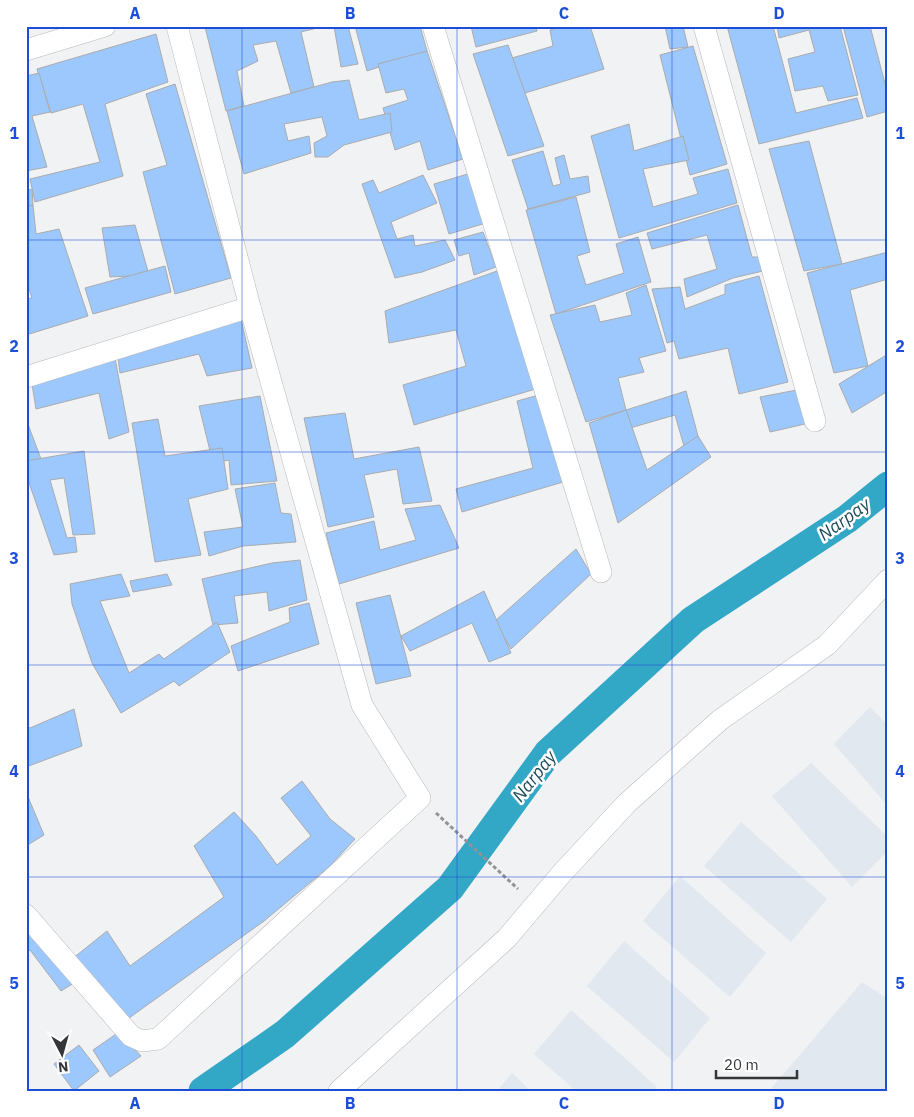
<svg xmlns="http://www.w3.org/2000/svg" width="914" height="1117" viewBox="0 0 914 1117" font-family="'IBM Plex Sans',sans-serif">
<rect width="100%" height="100%" fill="#f1f2f4"/>
<g fill="#e1e8f0">
<path d="M870 707 888 725V806L834 744Z"/>
<path d="M811 763 888 837V851L852 887 772 796Z"/>
<path d="M741 822 827 899 791 942 704 866Z"/>
<path d="M680 876 766 953 730 997 643 921Z"/>
<path d="M624 941 710 1018 674 1062 587 986Z"/>
<path d="M862 982 888 999V1091H769Z"/>
<path d="M571 1010 657 1087 654 1091H576L534 1054Z"/>
<path d="M512 1073 531 1091H497Z"/>
</g>
<g fill="none" stroke-linecap="round" stroke-linejoin="round">
<path stroke="#33a7c6" stroke-width="29" d="M203 1091 285 1034 450 888 548 753 693 620 847 519 888 486"/>
</g>
<g fill="#9cc8fd" stroke="#aaabac">
<path d="M325 26 301 32 314 87 291 93 276 41 253 45 258 61 237 71 244 106 226 111 205 27Z"/>
<path d="M334 26H348L358 64 341 67Z"/>
<path d="M355 26H420L427 51 367 71Z"/>
<path d="M471 26H536L537 31 476 47Z"/>
<path d="M564 26H590L604 69 525 93 512 58 553 46 550 30Z"/>
<path d="M665 26H683L688 47 670 49Z"/>
<path d="M727 26H773L796 113 857 98 863 118 759 144Z"/>
<path d="M777 26H840L858 95 828 101 823 86 795 91 788 59 815 52 809 30 779 38Z"/>
<path d="M843 26H870L888 95V111L867 117Z"/>
<path d="M156 34 168 82 105 104 123 176 35 202 30 179 100 162 83 104 51 113 37 69Z"/>
<path d="M508 45 544 146 508 156 473 54Z"/>
<path d="M693 46 727 164 690 175 660 55Z"/>
<path d="M427 51 463 159 428 170 420 141 395 150 383 108 408 100 404 89 386 93 378 64Z"/>
<path d="M39 73 50 112 32 116 47 167 26 171V76Z"/>
<path d="M349 80 359 120 390 113 392 132 344 145 328 157H315L314 143 327 136 322 117 284 124 288 141 309 136 311 153 244 174 227 111 332 82Z"/>
<path d="M175 84 231 278 175 294 143 172 167 165 146 94Z"/>
<path d="M629 124 634 151 683 136 689 160 643 169 653 207 698 194 693 178 728 169 737 203 619 238 591 136Z"/>
<path d="M809 141 842 264 804 271 769 149Z"/>
<path d="M543 151 553 186 561 184 555 158 564 155 570 179 588 176 590 192 528 209 512 160Z"/>
<path d="M471 173 486 223 449 234 434 184Z"/>
<path d="M423 175 437 203 391 222 397 239 413 235 415 246 445 240 455 260 422 272 395 278 362 184 373 180 379 193Z"/>
<path d="M32 189 33 205 26 207V191Z"/>
<path d="M576 197 590 252 577 256 586 285 624 273 616 244 638 237 651 282 556 314 526 210Z"/>
<path d="M33 205 36 234 59 229 88 316 26 335V299L32 298 26 279V207Z"/>
<path d="M738 205 752 257H760L763 271 733 278 687 297 684 279 717 269 707 235 652 249 647 233Z"/>
<path d="M135 225 149 275 110 277 102 228Z"/>
<path d="M483 232 496 267 474 275 469 253 459 256 454 240Z"/>
<path d="M888 252V279L850 290 868 366 834 373 807 273Z"/>
<path d="M165 266 171 292 93 314 85 288Z"/>
<path d="M497 271 539 388 414 425 403 385 466 366 456 330 389 343 385 311Z"/>
<path d="M759 276 788 382 739 394 728 348 679 359 674 341 667 343 652 289 680 287 685 309 725 294V285Z"/>
<path d="M646 285 666 351 639 358 644 372 618 378 626 410 586 422 550 315 595 305 600 322 632 315 626 293Z"/>
<path d="M241 319 252 368 207 376 199 354 120 373 117 351Z"/>
<path d="M114 353 129 432 109 439 99 393 36 409 31 378Z"/>
<path d="M888 354V391L852 413 839 384Z"/>
<path d="M797 390 805 424 770 432 760 397Z"/>
<path d="M686 391 698 436 684 446 675 415 630 428 626 410Z"/>
<path d="M539 395 563 482 462 512 456 489 533 468 517 401Z"/>
<path d="M260 396 277 481 231 485 229 460 213 463 199 406Z"/>
<path d="M626 410 647 470 698 436 711 457 618 523 589 423Z"/>
<path d="M345 413 354 459 419 447 432 501 403 504 397 469 364 475 374 517 328 527 304 418Z"/>
<path d="M26 419 41 459 26 465Z"/>
<path d="M158 419 165 456 222 448 228 489 188 499 201 555 155 562 132 423Z"/>
<path d="M84 451 95 534 73 535 64 478 50 480 67 538 75 537 77 552 54 555 26 474V461Z"/>
<path d="M275 483 281 513 291 514 296 542 243 546 209 556 204 532 243 527 235 489Z"/>
<path d="M440 505 459 548 339 584 326 533 374 521 380 550 416 540 405 509Z"/>
<path d="M576 549 591 574 511 649 495 621Z"/>
<path d="M300 560 307 600 269 611 267 592 234 596 238 623 213 625 202 579 272 563Z"/>
<path d="M121 574 130 596 100 601 129 673 159 654 164 659 217 622 230 652 179 686 174 681 121 713 92 663 72 604 70 584Z"/>
<path d="M167 574 172 585 133 592 130 581Z"/>
<path d="M484 591 511 653 489 662 472 623 410 651 401 636Z"/>
<path d="M390 595 411 676 376 684 356 603Z"/>
<path d="M309 603 319 644 238 671 231 646 290 622 289 608Z"/>
<path d="M74 709 82 746 26 767V724L30 728Z"/>
<path d="M302 781 330 819 355 839 330 866 264 921 125 1021 72 959 107 931 130 966 224 897 194 846 234 812 256 836 277 865 311 836 281 798Z"/>
<path d="M26 792 44 835 26 846Z"/>
<path d="M26 924 79 980 61 991 30 950 26 953Z"/>
<path d="M119 1032 141 1056 110 1077 93 1050Z"/>
<path d="M79 1045 99 1071 74 1091 54 1064Z"/>
</g>
<g fill="none" stroke-linecap="round" stroke-linejoin="round">
<g stroke="#b8b9bb" stroke-width="22">
<g id="street">
<path d="M433 26 601 572"/>
<path d="M704 26 815 421"/>
<path d="M26 50 105 26"/>
<path d="M26 377 250 307"/>
<path d="M26 915 131 1036 142 1041 158 1039 420 798 362 705 250 307 177 26"/>
<path d="M339 1091 507 938 563 872 627 803 720 720 827 645 888 580"/>
</g>
</g>
<path stroke="#929394" stroke-width="3" stroke-dasharray="4 2.5" stroke-linecap="butt" d="M436 813 518 889"/>
<use href="#street" stroke="#fff" stroke-width="21"/>
</g>
<path fill="none" stroke="#1d4ed8" stroke-width="1" stroke-opacity="0.55" d="M242 26V1091M457 26V1091M672 26V1091M26 240H888M26 452H888M26 665H888M26 877H888"/>
<g text-anchor="middle" dominant-baseline="central" stroke-width="5" stroke-linejoin="round" paint-order="stroke">
<g font-size="18" font-style="italic" fill="#1a4a58" stroke="#fff">
<text transform="translate(844 519) rotate(-36)">Narpay</text>
<text transform="translate(534 776) rotate(-52)">Narpay</text>
</g>
</g>
<rect width="914" height="1117" fill="none" stroke="#ffffff" stroke-width="55"/>
<g transform="translate(62 1054) rotate(174)" stroke="#ffffff" stroke-width="4" paint-order="stroke">
<path d="M0-4L9 19L0 12L-9 19Z" fill="#353636"/>
<text y="-8" font-size="14" font-weight="bold" text-anchor="middle" fill="#353636">N</text>
</g>
<path d="M716 1070v8h81v-8" fill="none" stroke="#353636" stroke-width="2.5"/>
<text x="724" y="1070" font-size="15" fill="#353636" stroke="#ffffff" stroke-width="4" paint-order="stroke">20 m</text>
<rect x="28" y="28" width="858" height="1062" fill="none" stroke="#1d4ed8" stroke-width="2"/>
<g font-size="16" text-anchor="middle" font-weight="bold" fill="#1d4ed8">
<text x="135" y="19">A</text>
<text x="350" y="19">B</text>
<text x="564" y="19">C</text>
<text x="779" y="19">D</text>
<text x="14" y="139">1</text>
<text x="900" y="139">1</text>
<text x="14" y="352">2</text>
<text x="900" y="352">2</text>
<text x="14" y="564">3</text>
<text x="900" y="564">3</text>
<text x="14" y="777">4</text>
<text x="900" y="777">4</text>
<text x="14" y="989">5</text>
<text x="900" y="989">5</text>
<text x="135" y="1109">A</text>
<text x="350" y="1109">B</text>
<text x="564" y="1109">C</text>
<text x="779" y="1109">D</text>
</g>
</svg>
